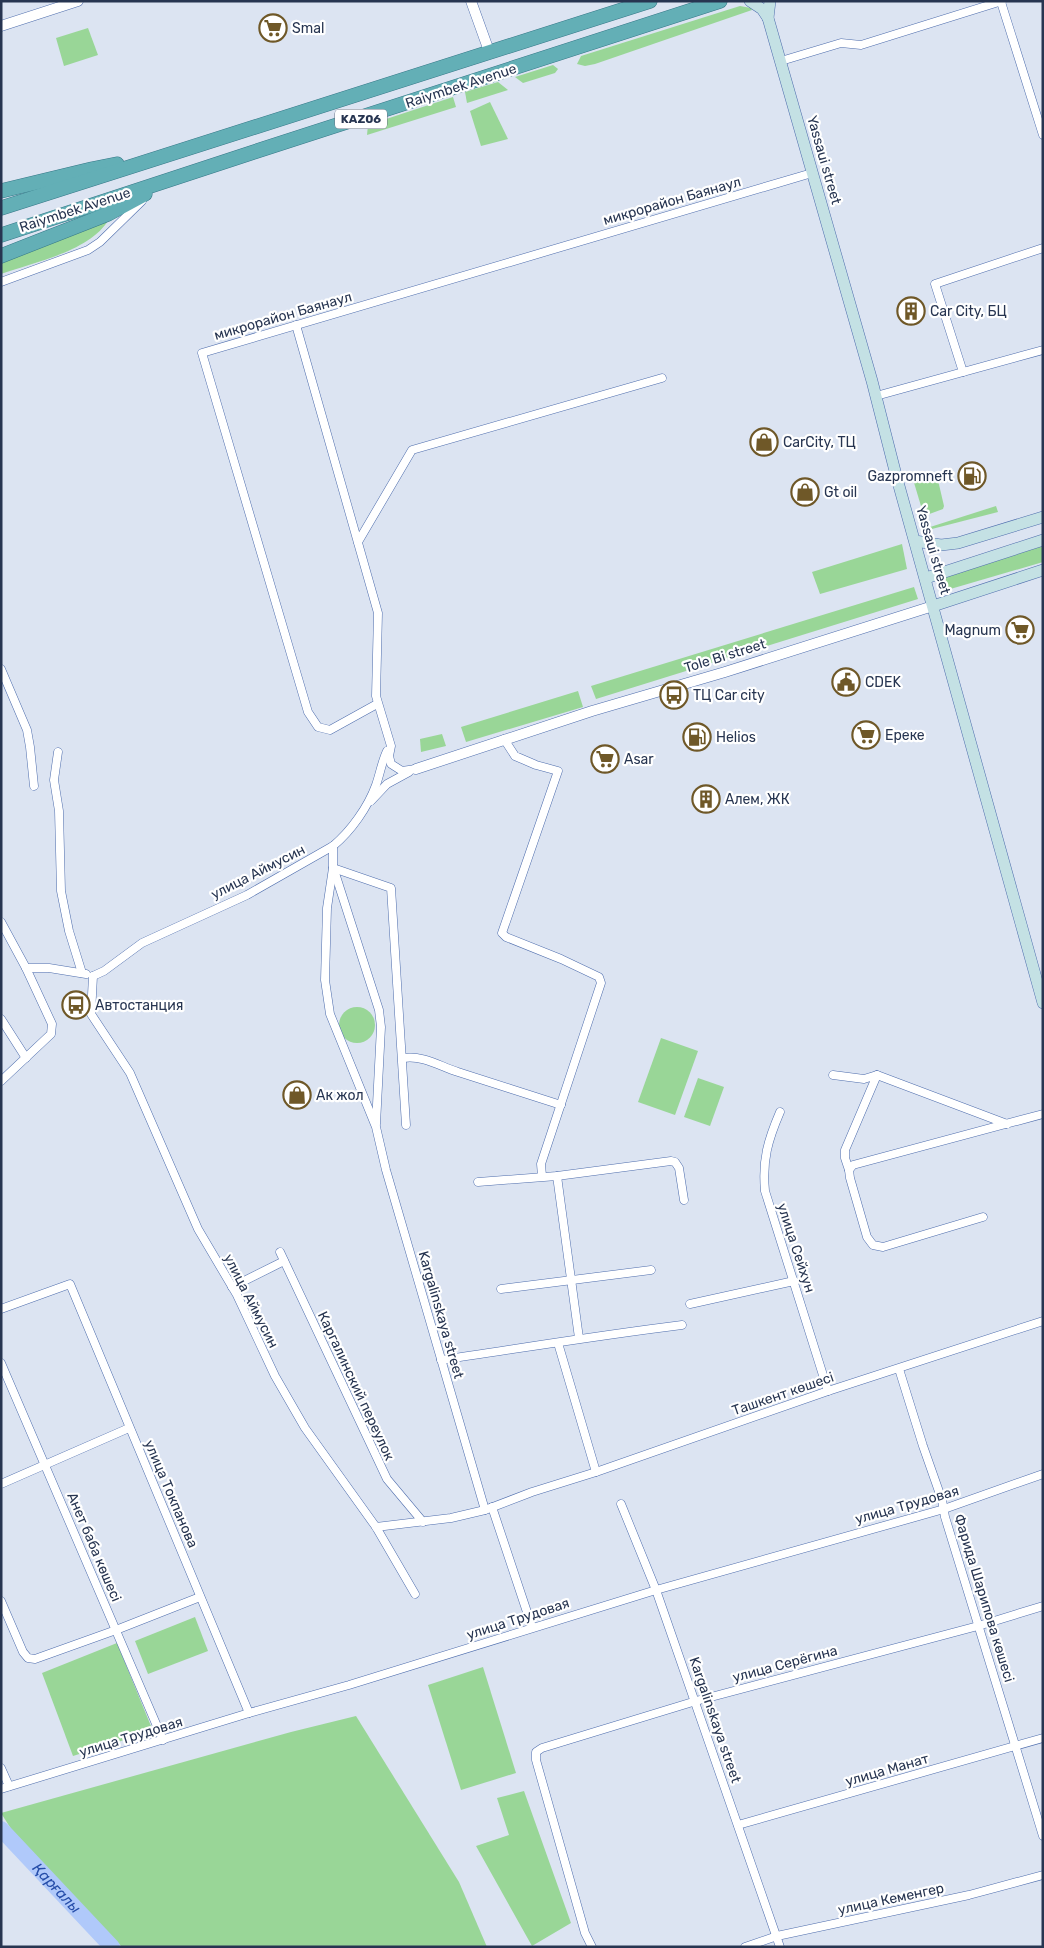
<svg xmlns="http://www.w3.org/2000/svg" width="1044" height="1948" viewBox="0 0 1044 1948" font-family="Rubik,sans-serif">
<rect width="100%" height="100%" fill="#dce4f2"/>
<g fill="#99d697">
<path d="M740 6 751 8 752 10 595 64 585 66 577 64 581 56Z"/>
<path d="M88 28 98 55 64 66 56 38Z"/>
<path d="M553 65 558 69 555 73 523 83 515 77Z"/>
<path d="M498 82 508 90 467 103 465 92Z"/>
<path d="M453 97 456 107 367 135 368 125Z"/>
<path d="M490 102 508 139 481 146 470 111Z"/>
<path d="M109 219C91 251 35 262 1 274V263Z"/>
<path d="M926 472 934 473 937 476 944 506 943 509 924 516 912 476Z"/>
<path d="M996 506 998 512 928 530 927 528Z"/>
<path d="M902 544 907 569 820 594 812 572Z"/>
<path d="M1043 545V562L947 590 944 577Z"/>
<path d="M914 587 918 599 596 699 591 686Z"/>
<path d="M578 691 583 707 466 742 461 727Z"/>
<path d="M442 734 446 746 421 752 420 739Z"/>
<circle cx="357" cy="1025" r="18"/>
<path d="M661 1038 698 1051 675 1115 638 1102Z"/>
<path d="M698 1078 724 1087 710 1126 684 1117Z"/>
<path d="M195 1617 208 1651 148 1674 135 1641Z"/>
<path d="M117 1643 153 1731 73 1756 42 1673Z"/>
<path d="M483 1667 516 1773 461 1790 428 1685Z"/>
<path d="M356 1716 459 1882 487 1947H122L18 1840 1 1813 291 1732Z"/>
<path d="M524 1791 571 1923 532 1946 476 1846 509 1835 497 1798Z"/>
</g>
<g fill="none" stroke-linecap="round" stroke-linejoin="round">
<path stroke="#b0c9fa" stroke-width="16" id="s1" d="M1 1829 112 1947"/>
<g stroke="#4e6dad" stroke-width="9">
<g id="minor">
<path d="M1001 2 1043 135"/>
<path d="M781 61 841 43 861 45 1002 1"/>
<path d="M1 282 88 250 100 242 142 201"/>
<path d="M296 325 378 613 376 696 391 746 389 756 391 764 402 771 416 769"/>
<path d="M963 372 935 284 1043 248"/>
<path d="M876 396 1043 350"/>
<path d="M358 542 412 450 662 378"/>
<path d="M1 669 27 730 30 747 34 786"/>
<path d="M377 704 330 730 318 727 308 712 202 353 812 173"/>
<path d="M504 739 515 756 536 765 558 771 502 933 506 937 561 959 599 977 601 983 541 1164 542 1176"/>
<path d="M58 752 54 780 59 811 61 891 69 931 82 973"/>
<path d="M371 801 387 784 409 772"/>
<path d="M333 846V868L327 908 325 980 330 1014 376 1127 386 1170 485 1510"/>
<path d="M333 868 391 888 406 1125"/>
<path d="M334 870 379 1010 381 1027 376 1124"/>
<path d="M1 922 26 968H49L86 974"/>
<path d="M93 976 91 1014 130 1073 198 1229 237 1295 275 1376 305 1428 376 1527 415 1594"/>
<path d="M93 976 104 971 142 943 247 895 333 846C351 831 368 807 376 785 380 774 382 761 387 751"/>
<path d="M1 1019 26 1058"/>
<path d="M403 1058C424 1055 439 1066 458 1072 492 1083 527 1094 561 1105"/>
<path d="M833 1075 864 1079 877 1075"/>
<path d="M1 1081 51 1034 52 1024 26 968"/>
<path d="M780 1112C768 1140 762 1160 765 1191L828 1391"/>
<path d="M849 1170 845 1158V1150L877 1075 1007 1124"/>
<path d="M557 1176 579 1338"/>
<path d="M478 1182 557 1176 671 1161 675 1162 679 1168 684 1200"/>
<path d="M983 1217 883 1247 873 1245 867 1237 850 1178 849 1170 853 1165 1043 1114"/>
<path d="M280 1252 387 1479 423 1522"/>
<path d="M232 1287 284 1261"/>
<path d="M501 1289 651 1270"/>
<path d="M690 1304 794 1281"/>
<path d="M1 1309 70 1284 249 1713"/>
<path d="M558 1343 596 1472"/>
<path d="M441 1360C522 1348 601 1335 682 1325"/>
<path d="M1 1363 163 1740"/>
<path d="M899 1369 923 1446 942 1500 945 1517 1043 1836"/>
<path d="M1 1484 129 1428"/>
<path d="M621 1504 656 1590 780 1947"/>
<path d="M492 1507 532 1627"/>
<path d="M376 1527 451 1518 485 1510 532 1492 596 1472 828 1391 1043 1321"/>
<path d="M1 1601 23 1652 28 1658 35 1659 116 1630 200 1597"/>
<path d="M1 1768 9 1786"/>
<path d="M1 1789 249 1713 349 1685 656 1590 944 1509 1043 1474"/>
<path d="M738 1825 1043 1738"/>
<path d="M592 1947 585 1933 536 1760V1752L542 1748 696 1701 978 1626 1043 1606"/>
<path d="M745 1947 777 1936 969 1895 1043 1875"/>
</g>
</g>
<g stroke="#4e6dad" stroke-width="11">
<g id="tertiary">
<path d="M471 1 489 51"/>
<path d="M1 26 78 1"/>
<path d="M416 769 592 711 725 672 933 606"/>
</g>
</g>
<g stroke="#4e6dad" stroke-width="12">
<g id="secondary">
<path d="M750 1 762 9 768 18"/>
<path d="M770 1 768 18 872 381 896 475 1043 1003"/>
<path d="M915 541 941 545 958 543 1043 517"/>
<path d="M926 578 1043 540"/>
<path d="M933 606 1043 570"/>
</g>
</g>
<g stroke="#357787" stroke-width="15">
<g id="trunk">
<path d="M1 191 92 169 117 164"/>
<path d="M1 208 650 1"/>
<path d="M1 235C240 155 481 80 720 1"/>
<path d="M1 256 108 214 145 194"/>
</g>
</g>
<use href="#minor" stroke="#fff" stroke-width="8"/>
<use href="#tertiary" stroke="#fff" stroke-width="10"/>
<use href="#secondary" stroke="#c4e1e4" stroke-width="11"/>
<use href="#trunk" stroke="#63afb6" stroke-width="14"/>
</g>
<defs>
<g id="supermarket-ring" transform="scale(1.4375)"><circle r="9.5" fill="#fff" stroke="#6f5828" stroke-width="1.5"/><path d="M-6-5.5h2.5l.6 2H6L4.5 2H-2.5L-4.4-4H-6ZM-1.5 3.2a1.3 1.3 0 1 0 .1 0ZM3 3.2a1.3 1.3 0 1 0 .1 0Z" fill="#6f5828"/></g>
<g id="building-ring" transform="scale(1.4375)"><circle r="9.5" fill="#fff" stroke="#6f5828" stroke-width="1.5"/><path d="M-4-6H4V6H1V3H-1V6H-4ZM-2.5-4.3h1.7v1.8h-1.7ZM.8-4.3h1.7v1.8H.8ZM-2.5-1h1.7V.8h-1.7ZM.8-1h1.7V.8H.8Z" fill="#6f5828"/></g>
<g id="shop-ring" transform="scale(1.4375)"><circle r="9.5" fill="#fff" stroke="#6f5828" stroke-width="1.5"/><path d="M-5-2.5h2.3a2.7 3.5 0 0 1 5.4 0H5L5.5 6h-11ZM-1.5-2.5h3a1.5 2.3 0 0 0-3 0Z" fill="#6f5828"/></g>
<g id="fuel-ring" transform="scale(1.4375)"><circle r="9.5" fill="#fff" stroke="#6f5828" stroke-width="1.5"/><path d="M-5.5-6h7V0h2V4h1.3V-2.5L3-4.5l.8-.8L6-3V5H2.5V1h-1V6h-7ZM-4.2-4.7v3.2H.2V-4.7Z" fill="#6f5828"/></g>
<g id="civic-ring" transform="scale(1.4375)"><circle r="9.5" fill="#fff" stroke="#6f5828" stroke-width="1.5"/><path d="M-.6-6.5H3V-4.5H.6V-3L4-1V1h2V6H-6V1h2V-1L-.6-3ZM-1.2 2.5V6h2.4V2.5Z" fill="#6f5828"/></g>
<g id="bus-ring" transform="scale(1.4375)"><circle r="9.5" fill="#fff" stroke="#6f5828" stroke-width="1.5"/><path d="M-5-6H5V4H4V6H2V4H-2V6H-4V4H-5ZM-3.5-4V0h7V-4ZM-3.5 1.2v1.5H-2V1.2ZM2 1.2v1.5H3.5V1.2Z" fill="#6f5828"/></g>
</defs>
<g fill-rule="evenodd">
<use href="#supermarket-ring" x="273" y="28"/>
<use href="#building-ring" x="911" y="311"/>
<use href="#shop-ring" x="764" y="442"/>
<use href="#fuel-ring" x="972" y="476"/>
<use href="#shop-ring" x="805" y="492"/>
<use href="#supermarket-ring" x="1020" y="630"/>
<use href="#civic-ring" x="846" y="682"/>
<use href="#bus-ring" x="674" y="695"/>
<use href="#supermarket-ring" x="866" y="735"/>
<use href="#fuel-ring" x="697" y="737"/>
<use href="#supermarket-ring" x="605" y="759"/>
<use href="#building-ring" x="706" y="799"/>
<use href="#bus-ring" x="76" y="1005"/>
<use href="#shop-ring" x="297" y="1095"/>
</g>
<g text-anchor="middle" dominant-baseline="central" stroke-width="4.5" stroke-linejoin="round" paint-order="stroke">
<rect fill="#fff" stroke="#687285" stroke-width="1" x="335" y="109.5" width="52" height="19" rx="4"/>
<g font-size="12" font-weight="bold" fill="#273551">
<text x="361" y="119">KАZ06</text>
</g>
<g font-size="14" fill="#273551" stroke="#fff" text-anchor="start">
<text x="292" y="28">Smal</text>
<text x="930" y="311">Car City, БЦ</text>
<text x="783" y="442">CarCity, ТЦ</text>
<text x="953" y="476" text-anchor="end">Gazpromneft</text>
<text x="824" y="492">Gt oil</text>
<text x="1001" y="630" text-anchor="end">Magnum</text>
<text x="865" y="682">CDEK</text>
<text x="693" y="695">ТЦ Car city</text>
<text x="885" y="735">Ереке</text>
<text x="716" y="737">Helios</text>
<text x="624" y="759">Asar</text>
<text x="725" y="799">Алем, ЖК</text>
<text x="95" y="1005">Автостанция</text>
<text x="316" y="1095">Ак жол</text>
</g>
<g font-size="14" fill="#273551" stroke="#fff">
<text transform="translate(461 86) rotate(-18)">Raiymbek Avenue</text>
<text transform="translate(824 160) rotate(74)">Yassaui street</text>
<text transform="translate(672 201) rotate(-16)">микрорайон Баянаул</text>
<text transform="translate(75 210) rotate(-18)">Raiymbek Avenue</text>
<text transform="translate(283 316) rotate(-16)">микрорайон Баянаул</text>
<text transform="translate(933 550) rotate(74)">Yassaui street</text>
<text transform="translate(725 656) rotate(-17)">Tole Bi street</text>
<text transform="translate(258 872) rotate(-27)">улица Аймусин</text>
<text transform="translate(796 1248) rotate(72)">улица Сейхун</text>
<text transform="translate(251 1301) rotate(63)">улица Аймусин</text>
<text transform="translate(441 1315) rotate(74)">Kargalinskaya street</text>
<text transform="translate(356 1386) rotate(65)">Каргалинский переулок</text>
<text transform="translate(783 1394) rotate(-19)">Ташкент көшесі</text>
<text transform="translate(171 1494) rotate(67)">улица Токпанова</text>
<text transform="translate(907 1505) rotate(-16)">улица Трудовая</text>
<text transform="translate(94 1547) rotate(67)">Анет баба көшесі</text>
<text transform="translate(984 1598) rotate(73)">Фарида Шарипова көшесі</text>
<text transform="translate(518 1619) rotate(-18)">улица Трудовая</text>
<text transform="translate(785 1664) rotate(-15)">улица Серёгина</text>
<text transform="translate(715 1720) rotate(71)">Kargalinskaya street</text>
<text transform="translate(131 1737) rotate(-17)">улица Трудовая</text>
<text transform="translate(887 1770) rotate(-16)">улица Манат</text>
<text transform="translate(891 1899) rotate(-12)">улица Кеменгер</text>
</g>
<g font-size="15" font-style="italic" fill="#254da9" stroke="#fff">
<text stroke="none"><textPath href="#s1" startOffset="81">Қарғалы</textPath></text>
</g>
</g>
<rect width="1044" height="1948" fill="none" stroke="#273551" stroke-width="5"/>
</svg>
